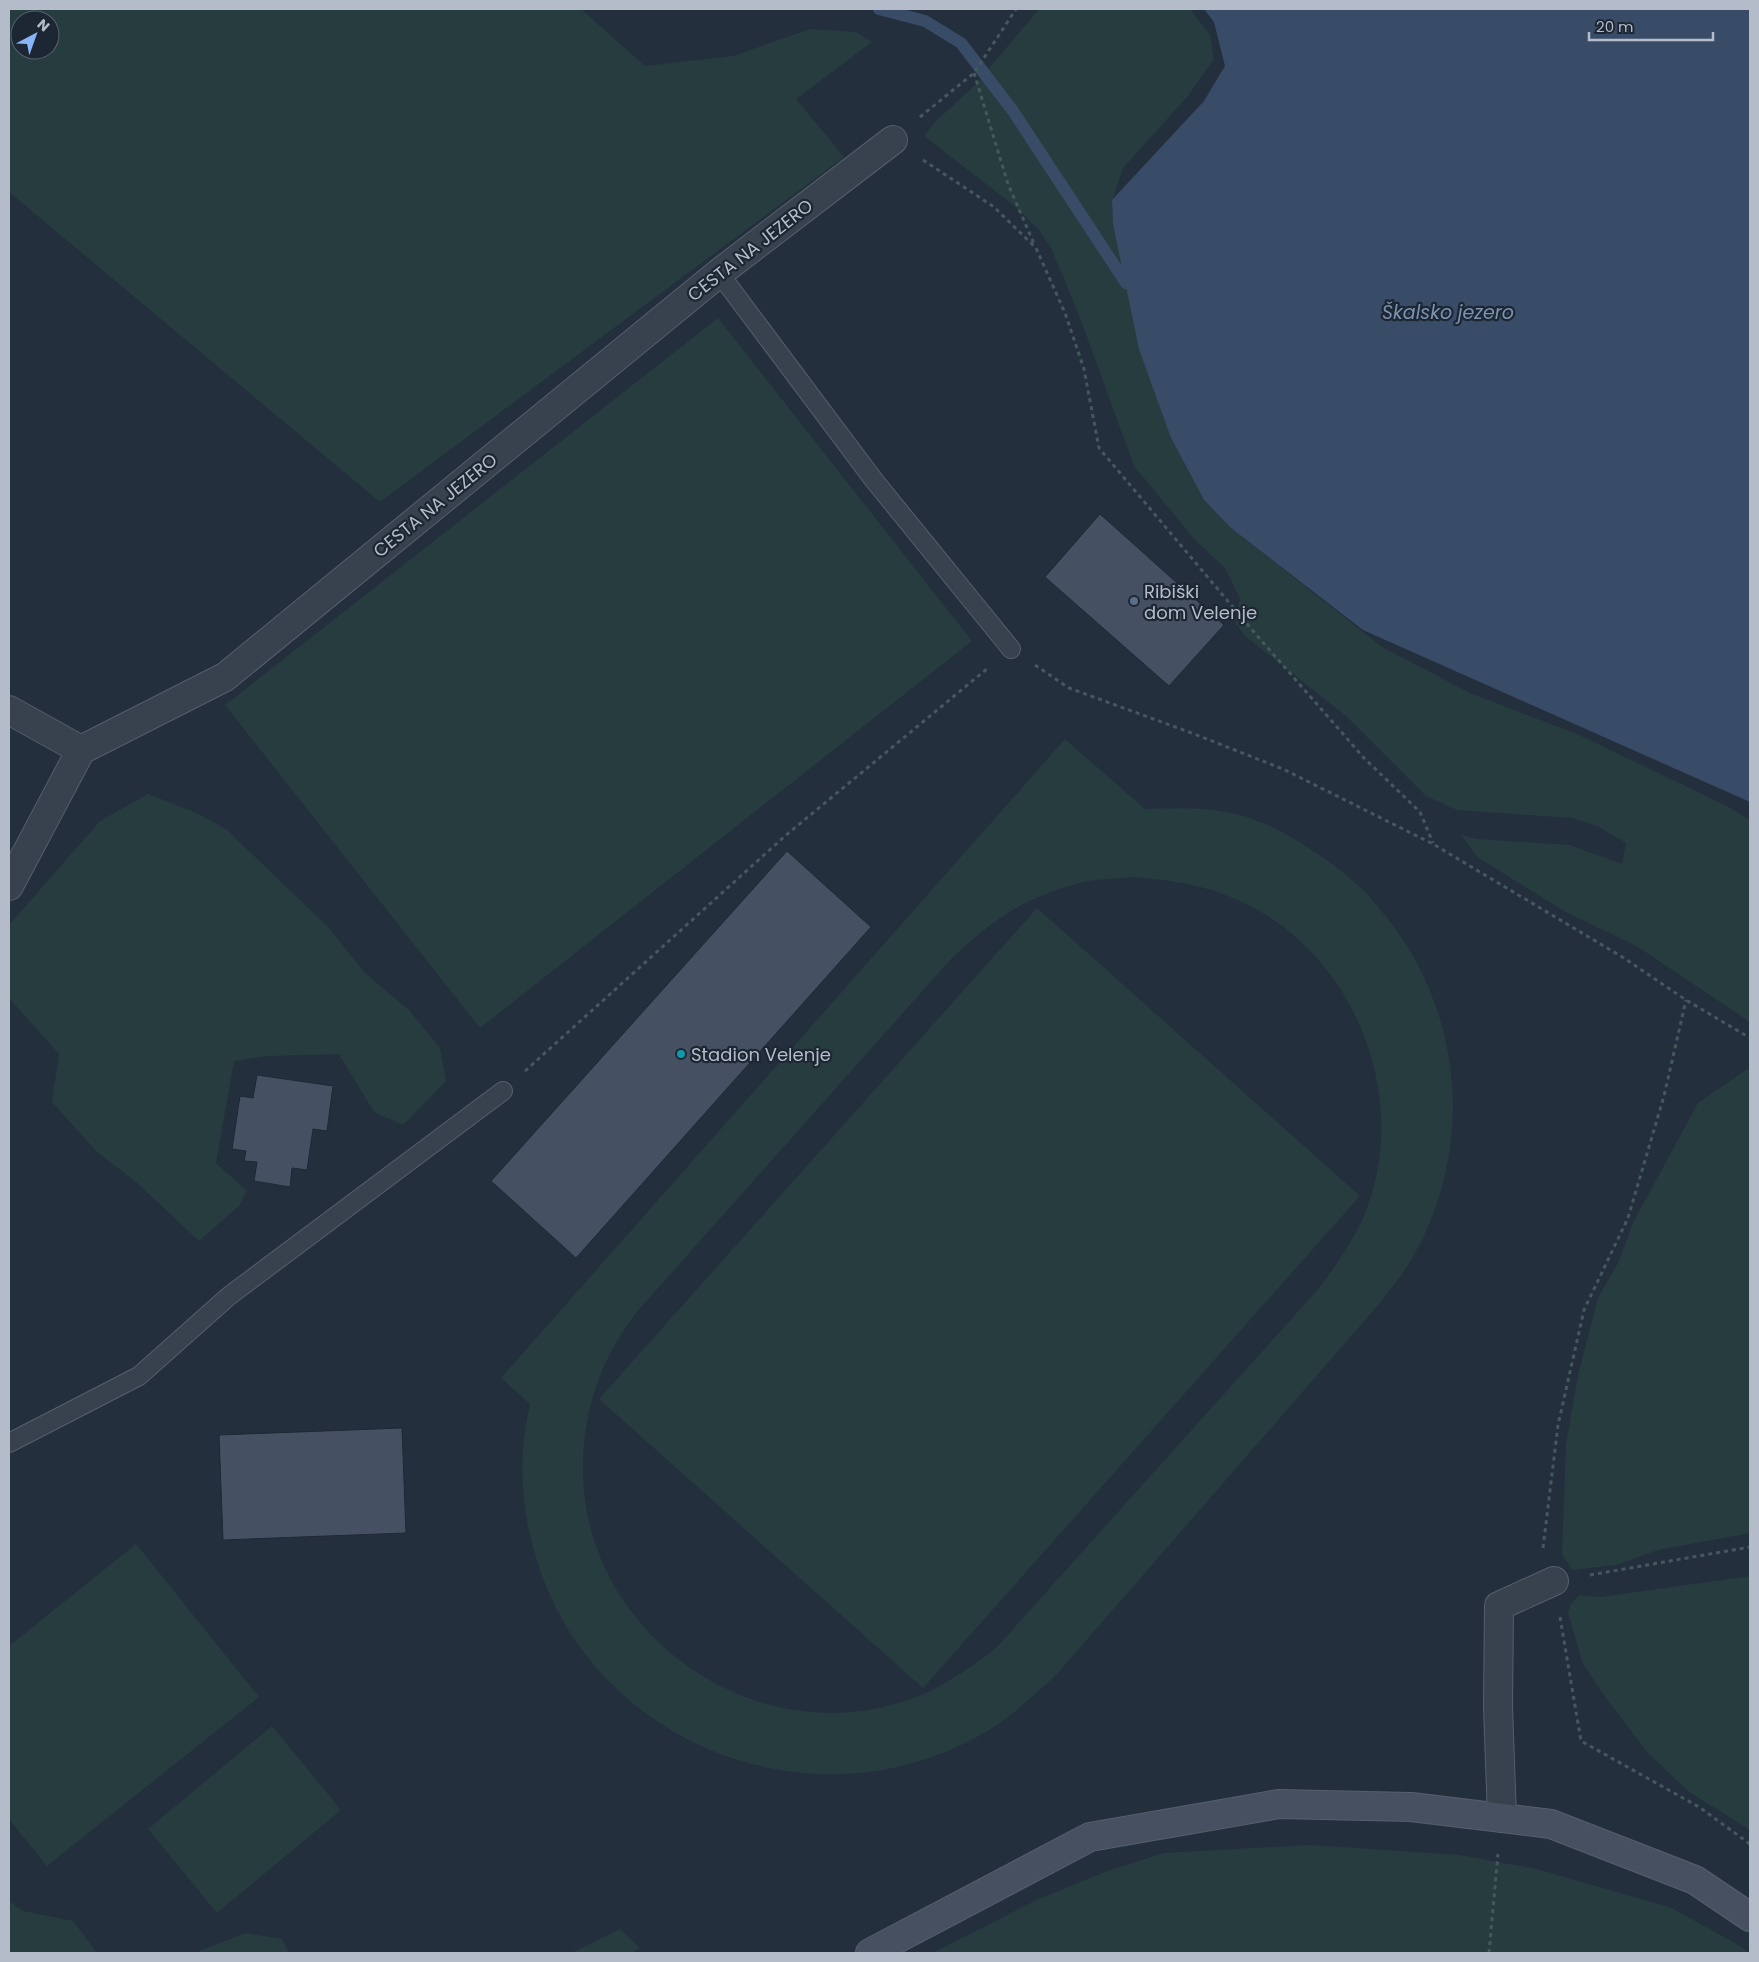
<svg xmlns="http://www.w3.org/2000/svg" width="1759" height="1962" viewBox="0 0 1759 1962" font-family="Poppins,sans-serif">
<rect width="100%" height="100%" fill="#242f3e"/>
<g fill="#263c3f" fill-rule="evenodd">
<path d="M9 9H581L645 66 733 56 810 29 856 32 872 42 796 99 844 157 380 502 9 192ZM20 20H50V50H20Z"/>
<path d="M1039 9H1190L1210 35 1214 59 1188 96 1123 168 1112 201 1113 224 1126 283 1171 438 1204 500 1231 528 1382 647 1470 693 1579 735 1727 806 1750 820V1022L1638 947 1564 911 1477 857 1461 835 1477 839 1570 845 1622 864 1626 843 1597 826 1572 818 1457 810 1426 796 1346 716 1245 636 1235 622 1240 599 1225 568 1196 541 1134 466 1079 315 1051 248 1039 230 1012 204 924 136 936 121 974 86Z"/>
<path d="M718 318 972 641 480 1028 225 705Z"/>
<path d="M1065 739 1145 809C1176 808 1205 807 1236 814 1258 819 1285 833 1304 845 1326 859 1346 873 1364 891 1372 898 1377 907 1384 914 1442 984 1466 1081 1446 1170 1439 1202 1426 1237 1408 1265 1400 1278 1389 1291 1379 1304L1056 1675C1031 1698 1007 1721 977 1737 804 1831 583 1739 533 1547 524 1515 521 1480 523 1447 524 1433 527 1418 530 1404L501 1378ZM1130 877C1173 880 1209 885 1248 905 1359 960 1413 1106 1362 1220 1351 1244 1336 1265 1320 1287L996 1648C964 1673 931 1695 891 1705 740 1746 580 1623 583 1466 583 1426 593 1385 612 1350 618 1338 627 1326 634 1315L951 959C994 918 1029 894 1089 881 1102 879 1117 879 1130 877Z"/>
<path d="M148 794 197 813 226 829 328 927 365 973 409 1010 440 1048 446 1081 403 1125 374 1112 339 1054 268 1056 234 1061 216 1163 247 1191 239 1206 199 1241 136 1182 97 1152 52 1102 59 1054 9 998V925L100 821Z"/>
<path d="M1037 908 1360 1196 923 1688 599 1399Z"/>
<path d="M1746 1070H1750V1533L1658 1550 1616 1565 1572 1570 1562 1554 1566 1444 1578 1375 1598 1298 1619 1261 1633 1223 1698 1103Z"/>
<path d="M136 1544 259 1697 47 1866 9 1819V1646Z"/>
<path d="M1750 1576V1830L1688 1791 1647 1752 1606 1698 1583 1664 1568 1613 1571 1604 1579 1595 1601 1597Z"/>
<path d="M272 1726 341 1810 217 1913 148 1829Z"/>
<path d="M1310 1845 1460 1855 1537 1869 1672 1908 1740 1946 1749 1953H932L1039 1899 1107 1871 1164 1853Z"/>
<path d="M9 1901 23 1911 73 1921 97 1953H9Z"/>
<path d="M620 1929 640 1948 631 1953H571Z"/>
<path d="M245 1933 282 1939 289 1953H195Z"/>
</g>
<path fill="#394c67" d="M1204 9H1750V802L1363 630 1231 528 1204 500 1171 438 1139 349 1113 224 1112 200 1204 101 1225 66 1214 22Z"/>
<g fill="none" stroke-linecap="round" stroke-linejoin="round">
<path stroke="#394c67" stroke-width="12" d="M879 9 925 21 961 43 1013 111 1126 283"/>
</g>
<g fill="#455162" stroke="#1f2835">
<path d="M1100 514 1224 625 1169 686 1045 577Z"/>
<path d="M787 851 871 927 576 1258 491 1181Z"/>
<path d="M257 1075 333 1086 327 1131 313 1129 307 1170 292 1168 290 1187 254 1181 257 1162 244 1161 246 1151 232 1149 240 1096 253 1098Z"/>
<path d="M402 1428 406 1533 223 1540 219 1435Z"/>
</g>
<g fill="none" stroke-linecap="round" stroke-linejoin="round">
<g stroke="#565f6c" stroke-width="20">
<g id="service">
<path d="M719 273 873 479 1011 649"/>
<path d="M9 1443 139 1376 229 1296 503 1091"/>
</g>
</g>
<g stroke="#565f6c" stroke-width="30">
<g id="minor">
<path d="M9 710 81 750"/>
<path d="M9 886 81 750 225 677 719 273 893 140"/>
<path d="M1502 1818 1498 1707 1499 1606 1554 1581"/>
</g>
</g>
<g stroke="#565f6c" stroke-width="30">
<path id="secondary" d="M870 1953 1090 1837 1279 1804 1411 1807 1551 1824 1695 1880 1750 1917"/>
</g>
<g stroke="#44595c" stroke-width="3" stroke-dasharray="4 4" stroke-linecap="butt">
<path d="M974 73 1008 184 1035 246"/>
<path d="M920 117 974 73 1016 9"/>
<path d="M923 160 994 207 1036 248 1065 313 1084 369 1099 448 1253 631 1364 758 1420 812 1433 843"/>
<path d="M1035 665 1069 688 1189 732 1283 769 1433 844 1624 958 1686 1000 1750 1038"/>
<path d="M525 1071 785 836 988 668"/>
<path d="M1543 1548 1558 1425 1584 1310 1628 1218 1664 1096 1686 1000"/>
<path d="M1590 1575 1750 1547"/>
<path d="M1560 1617 1581 1741 1699 1807 1750 1844"/>
<path d="M1489 1953 1498 1854"/>
</g>
<use href="#service" stroke="#38414e" stroke-width="18"/>
<use href="#minor" stroke="#38414e" stroke-width="28"/>
<use href="#secondary" stroke="#465061" stroke-width="28"/>
</g>
<circle fill="#5c6f8a" stroke="#1d2633" stroke-width="2" cx="1134" cy="601" r="5"/>
<circle fill="#0f9aa8" stroke="#1d2633" stroke-width="2" cx="681" cy="1054" r="5"/>
<g text-anchor="middle" dominant-baseline="central" stroke-width="4.5" stroke-linejoin="round" paint-order="stroke">
<g font-size="18" fill="#b4bcc9" stroke="#1d2633">
<text transform="translate(750 250) rotate(-38)">CESTA NA JEZERO</text>
<text transform="translate(435 505) rotate(-39)">CESTA NA JEZERO</text>
</g>
<g font-size="18" fill="#b4bcc9" stroke="#1d2633" text-anchor="start">
<text x="1144" y="591">Ribiški<tspan x="1144" dy="21">dom Velenje</tspan></text>
<text x="691" y="1054">Stadion Velenje</text>
</g>
<g font-size="19" font-style="italic" fill="#7c92b1" stroke="#1d2633">
<text x="1448" y="312">Škalsko jezero</text>
</g>
</g>
<rect width="1759" height="1962" fill="none" stroke="#b4bcc9" stroke-width="20"/>
<g transform="translate(35 35) rotate(41)"><circle r="24" fill="#1d2633" stroke="#59626f"/>
<path d="M0-4L9 19L0 12L-9 19Z" fill="#8ab4f8"/>
<text y="-8" font-size="14" font-weight="bold" text-anchor="middle" fill="#b4bcc9">N</text>
</g>
<path d="M1589 32v8h124v-8" fill="none" stroke="#b4bcc9" stroke-width="2.5"/>
<text x="1596" y="32" font-size="15" fill="#b4bcc9" stroke="#1d2633" stroke-width="4" paint-order="stroke">20 m</text>
</svg>
